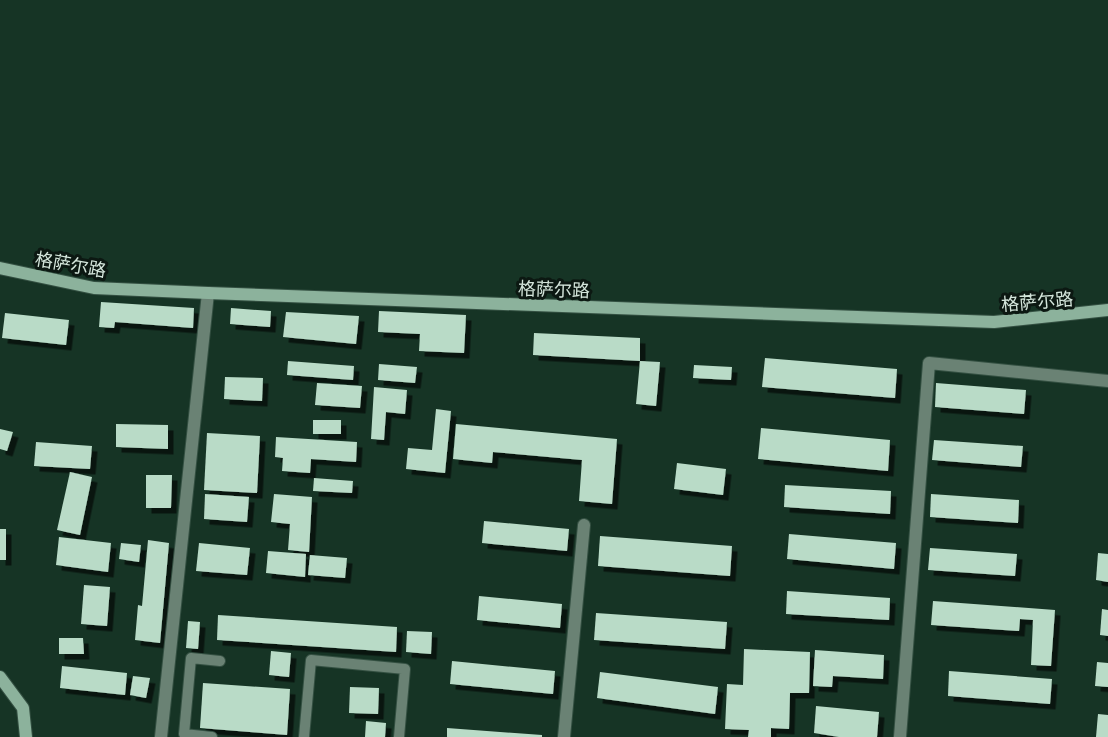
<svg xmlns="http://www.w3.org/2000/svg" width="1108" height="737" viewBox="0 0 1108 737" font-family="Georgia,'Noto Sans SC',serif">
<defs>
<filter id="shadow"><feDropShadow dx="5.5" dy="5.5" stdDeviation="0" flood-color="#0009"/></filter>
</defs>
<rect width="100%" height="100%" fill="#163425"/>
<g fill="#b9dbc7" filter="url(#shadow)">
<path d="M101 302 194 308 193 328 115 322 114 328 99 327Z"/>
<path d="M231 308 271 311 270 327 230 324Z"/>
<path d="M379 311 466 315 464 353 419 351 420 334 378 332Z"/>
<path d="M286 312 359 316 356 344 283 337Z"/>
<path d="M5 313 69 320 66 345 2 338Z"/>
<path d="M534 333 640 338V361L660 362 656 406 636 404 640 361 533 355Z"/>
<path d="M765 358 897 369 895 398 762 387Z"/>
<path d="M288 361 354 366 353 380 287 375Z"/>
<path d="M379 364 417 367 415 383 378 380Z"/>
<path d="M694 365 732 367 731 380 693 378Z"/>
<path d="M225 377 263 378 262 401 224 399Z"/>
<path d="M317 383 362 386 360 408 315 405Z"/>
<path d="M936 383 1026 390 1024 414 935 407Z"/>
<path d="M374 387 407 390 405 414 386 412 384 440 371 439Z"/>
<path d="M436 409 451 411 445 473 406 469 408 448 432 450Z"/>
<rect x="313" y="420" width="28" height="14"/>
<path d="M116 424 168 425V449L116 447Z"/>
<path d="M456 424 617 439 612 504 579 501 582 460 493 452 492 463 453 459Z"/>
<path d="M761 428 890 440 888 471 758 459Z"/>
<path d="M0 429 13 432 7 451 0 449Z"/>
<path d="M207 433 260 436 257 493 204 490Z"/>
<path d="M276 437 357 442 356 462 311 459 310 473 282 471 283 458 275 457Z"/>
<path d="M934 440 1023 446 1021 467 932 460Z"/>
<path d="M36 442 92 446 90 469 34 466Z"/>
<path d="M677 463 726 469 723 495 674 489Z"/>
<path d="M70 472 92 477 80 535 57 530Z"/>
<path d="M146 475H172L171 508H146Z"/>
<path d="M314 478 353 481 352 493 313 491Z"/>
<path d="M785 485 891 491 890 514 784 507Z"/>
<path d="M205 494 249 497 247 522 204 519Z"/>
<path d="M274 494 312 497 309 552 288 550 290 524 271 522Z"/>
<path d="M931 494 1019 500 1018 523 930 517Z"/>
<path d="M484 521 569 529 567 551 482 543Z"/>
<rect x="0" y="529" width="6" height="31"/>
<path d="M789 534 896 543 894 569 787 559Z"/>
<path d="M600 536 732 546 730 576 598 566Z"/>
<path d="M59 537 111 543 108 572 56 565Z"/>
<path d="M148 540 169 543 160 643 135 640 138 605 142 606Z"/>
<path d="M121 543 141 545 139 562 119 559Z"/>
<path d="M199 543 250 548 247 575 196 571Z"/>
<path d="M930 548 1017 554 1015 576 928 570Z"/>
<path d="M268 551 306 554 305 577 266 573Z"/>
<path d="M1098 553 1108 554V582L1096 580Z"/>
<path d="M310 555 347 558 345 578 308 575Z"/>
<path d="M84 585 110 587 107 626 81 624Z"/>
<path d="M787 591 890 598 889 620 786 614Z"/>
<path d="M479 596 562 604 560 628 477 620Z"/>
<path d="M933 601 1055 610 1051 666 1031 665 1033 620 1020 619 1019 631 931 625Z"/>
<path d="M1102 609 1108 610V636L1100 635Z"/>
<path d="M596 613 727 622 725 649 594 640Z"/>
<path d="M218 615 397 627 396 652 217 640Z"/>
<path d="M188 621 200 622 198 649 186 648Z"/>
<path d="M407 631 432 632 431 654 406 652Z"/>
<path d="M59 638H83L84 654H59Z"/>
<path d="M744 649 810 652 809 693H790L789 729 771 728V737H748L749 730 725 729 727 684 743 685Z"/>
<path d="M815 650 884 655 883 679 833 676 832 687 813 686Z"/>
<path d="M271 651 291 653 289 677 269 675Z"/>
<path d="M452 661 555 671 553 694 450 684Z"/>
<path d="M1097 662 1108 663V687L1095 686Z"/>
<path d="M62 666 127 673 125 695 60 688Z"/>
<path d="M949 671 1052 679 1050 704 948 696Z"/>
<path d="M600 672 718 687 715 714 597 698Z"/>
<path d="M133 676 150 678 146 698 130 695Z"/>
<path d="M203 683 290 689 287 735 200 728Z"/>
<path d="M350 687 379 688 378 714 349 713Z"/>
<path d="M816 706 879 712 877 737H839L814 733Z"/>
<path d="M1098 714 1108 715V737H1096Z"/>
<path d="M366 721 386 723 385 737H365Z"/>
<path d="M447 728 542 735V737H447Z"/>
</g>
<g fill="none" stroke-linecap="round" stroke-linejoin="round">
<g stroke="#345042" stroke-width="12">
<g id="lane">
<path d="M212 737 184 734 191 658 220 661"/>
<path d="M304 737 311 660 405 669 399 737"/>
</g>
</g>
<g stroke="#345042" stroke-width="14">
<g id="street">
<path d="M161 737 208 293"/>
<path d="M564 737 584 525"/>
<path d="M900 737 929 363 1108 381"/>
</g>
</g>
<g stroke="#345042" stroke-width="14">
<g id="secondary">
<path d="M0 268 94 288 208 293 994 322 1108 310"/>
<path d="M0 677 23 708 26 737"/>
</g>
</g>
<use href="#lane" stroke="#6a8274" stroke-width="10"/>
<use href="#street" stroke="#6a8274" stroke-width="12"/>
<use href="#secondary" stroke="#8cb29c" stroke-width="12"/>
</g>
<g text-anchor="middle" dominant-baseline="central" stroke-width="6" stroke-linejoin="round" paint-order="stroke">
<g font-size="18" fill="#d4e5db" stroke="#0c1812">
<text transform="translate(71 263) rotate(10)">格萨尔路</text>
<text transform="translate(554 288) rotate(2)">格萨尔路</text>
<text transform="translate(1037 300) rotate(-5)">格萨尔路</text>
</g>
</g>
</svg>
